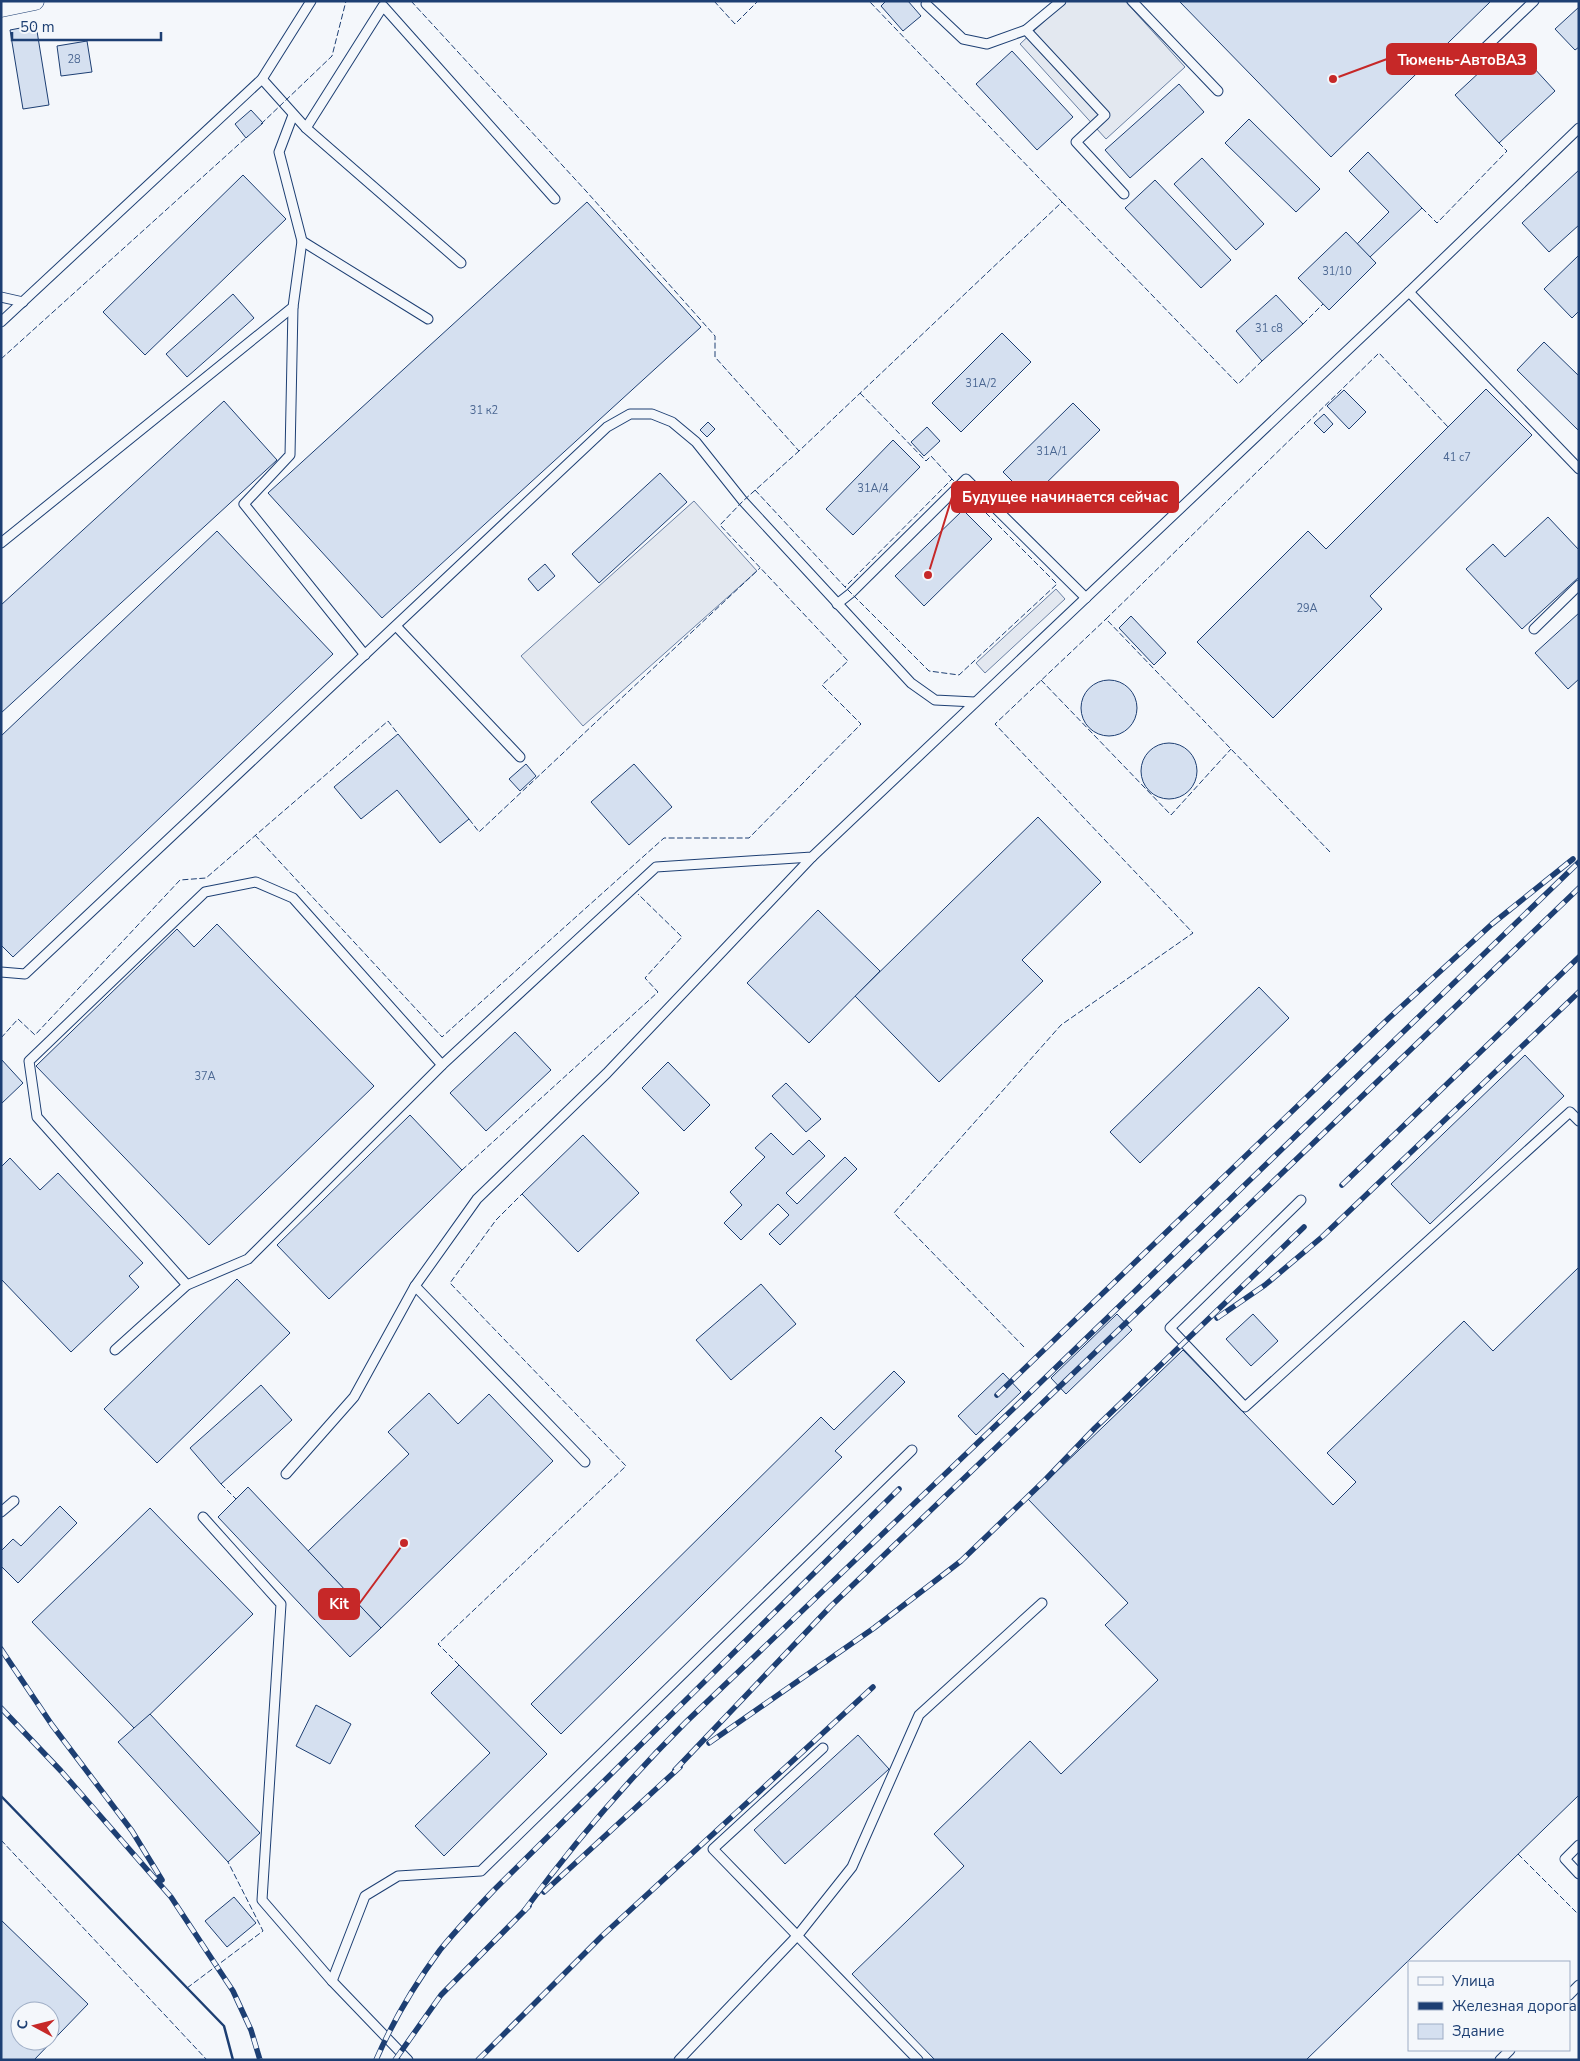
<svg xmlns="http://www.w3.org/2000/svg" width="1580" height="2061" viewBox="0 0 1580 2061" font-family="'Nunito Sans',sans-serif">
<rect width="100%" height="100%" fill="#f4f7fb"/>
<g fill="#e3e8f0" stroke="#687fa3">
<path d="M1066 1H1125L1185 67 1106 139 1020 44Z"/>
<path d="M694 501 757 571 583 726 521 656Z"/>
<path d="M1056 589 1065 599 985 673 976 663Z"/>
</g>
<g fill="#d5e0f0" stroke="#1d3f73" fill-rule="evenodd">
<path d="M886 1H908L921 16 903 31 881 6Z"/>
<path d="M1179 1H1489L1490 2 1331 157Z"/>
<path d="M1579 7V47L1575 50 1555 29Z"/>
<path d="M36 25 49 105 23 109 10 30Z"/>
<path d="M87 41 92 72 61 76 57 46Z"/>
<path d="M1511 43 1555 91 1499 143 1455 95Z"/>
<path d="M1012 51 1073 117 1037 150 976 84Z"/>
<path d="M1179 84 1204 112 1130 178 1105 150Z"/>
<path d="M251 110 263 123 246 138 235 124Z"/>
<path d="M1249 119 1320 189 1296 212 1225 143Z"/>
<path d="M1368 152 1422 208 1370 257 1357 244 1389 212 1349 171Z"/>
<path d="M1202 158 1264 224 1236 250 1174 184Z"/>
<path d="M1579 170V225L1549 252 1522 223Z"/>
<path d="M243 175 286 219 145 355 103 312Z"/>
<path d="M1155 180 1231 260 1201 288 1125 208Z"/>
<path d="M587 202 701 327 382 618 268 493Z"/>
<path d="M1346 232 1376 263 1329 310 1298 278Z"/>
<path d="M1579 255V311L1572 318 1544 289Z"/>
<path d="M233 294 254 318 187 377 166 354Z"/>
<path d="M1276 295 1303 324 1262 361 1236 331Z"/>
<path d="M1002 333 1031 362 961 432 932 403Z"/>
<path d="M1544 342 1579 376V431L1517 370Z"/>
<path d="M1486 389 1532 435 1370 596 1382 609 1273 718 1197 642 1308 531 1326 549Z"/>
<path d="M1344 390 1366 412 1349 429 1327 406Z"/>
<path d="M224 401 277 460 1 713V605Z"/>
<path d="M1073 403 1100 430 1030 499 1003 472Z"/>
<path d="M1324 414 1333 424 1324 433 1314 423Z"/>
<path d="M708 422 715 429 707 437 700 430Z"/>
<path d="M927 427 940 441 924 456 911 442Z"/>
<path d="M893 440 920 467 853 535 826 509Z"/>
<path d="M660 473 687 502 599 583 572 554Z"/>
<path d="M963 510 992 539 924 606 895 576Z"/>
<path d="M1548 517 1579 550V577L1522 629 1466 569 1493 544 1505 557Z"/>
<path d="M217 531 333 654 13 957 1 945V736Z"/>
<path d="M545 564 555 576 538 591 528 579Z"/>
<path d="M1579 613V679L1568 689 1535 653Z"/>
<path d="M1131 616 1166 653 1154 665 1119 628Z"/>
<circle cx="1109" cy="708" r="28"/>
<path d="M398 734 469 819 440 843 397 790 361 819 334 787Z"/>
<circle cx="1169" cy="771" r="28"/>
<path d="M526 764 536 776 520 791 509 779Z"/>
<path d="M634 764 672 807 629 845 591 802Z"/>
<path d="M1038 817 1101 882 1022 960 1043 981 939 1082 855 996Z"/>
<path d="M818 910 880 971 809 1043 747 983Z"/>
<path d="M217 924 374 1086 209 1245 36 1066 177 929 194 947Z"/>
<path d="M1259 987 1289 1018 1140 1163 1110 1132Z"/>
<path d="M515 1032 551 1070 486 1131 450 1093Z"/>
<path d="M1525 1055 1564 1096 1430 1224 1391 1184Z"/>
<path d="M1 1059 23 1083 1 1104Z"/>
<path d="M668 1062 710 1105 684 1131 642 1088Z"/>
<path d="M786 1083 821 1119 806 1132 772 1096Z"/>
<path d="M410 1115 462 1170 329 1299 277 1245Z"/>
<path d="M771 1133 793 1155 809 1140 825 1156 786 1193 797 1204 845 1157 857 1169 780 1245 769 1234 789 1215 778 1204 741 1240 724 1223 742 1205 730 1192 765 1157 755 1148Z"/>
<path d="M583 1135 639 1193 578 1252 522 1194Z"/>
<path d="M10 1158 40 1190 58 1173 143 1263 129 1276 139 1287 71 1352 1 1279V1167Z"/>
<path d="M1579 1267V1795L1306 2060H935L852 1974 964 1866 934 1834 1030 1741 1061 1774 1158 1680 1105 1625 1128 1603 1028 1499 1183 1350 1333 1505 1356 1482 1327 1453 1464 1321 1493 1351Z"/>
<path d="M237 1279 290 1333 157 1463 104 1409Z"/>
<path d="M761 1284 796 1324 731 1380 696 1340Z"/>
<path d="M1117 1314 1132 1330 1066 1394 1051 1378Z"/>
<path d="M1253 1314 1278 1341 1251 1366 1226 1339Z"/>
<path d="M894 1371 905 1382 835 1451 842 1457 561 1734 531 1704 821 1417 834 1430Z"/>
<path d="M1003 1373 1021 1392 976 1435 958 1416Z"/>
<path d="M261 1385 292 1420 221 1484 190 1448Z"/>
<path d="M429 1393 458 1424 489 1394 553 1461 381 1628 308 1551 409 1454 388 1432Z"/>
<path d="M248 1487 381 1628 350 1657 218 1517Z"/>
<path d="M60 1506 77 1523 18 1583 1 1566V1551L13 1539 21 1546Z"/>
<path d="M150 1508 253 1614 135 1729 32 1622Z"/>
<path d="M459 1665 547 1754 444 1856 415 1826 490 1753 431 1693Z"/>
<path d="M316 1705 351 1724 330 1764 296 1746Z"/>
<path d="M150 1714 260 1833 228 1862 118 1742Z"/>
<path d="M858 1735 889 1769 785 1864 754 1830Z"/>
<path d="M234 1897 256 1923 227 1947 205 1921Z"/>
<path d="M1 1920 88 2004 34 2060H1ZM20 2011H50V2041H20Z"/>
</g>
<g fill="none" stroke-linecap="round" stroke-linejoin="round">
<g stroke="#1d3f73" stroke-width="11">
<g id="lane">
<path d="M1132 1 1218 91"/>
<path d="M926 4 963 39 987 44 1026 30 1061 1"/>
<path d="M1026 30 1105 115 1076 142 1124 194"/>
<path d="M1468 64 1534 1"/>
<path d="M262 79 306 128 383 6 555 199"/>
<path d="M293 115 279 152 302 241 428 319"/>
<path d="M306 128 461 263"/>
<path d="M1409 292 1579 469"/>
<path d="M1 297 23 302"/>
<path d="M293 307 290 455 244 504 365 655"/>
<path d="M1 322 262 79 311 1"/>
<path d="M1 543 293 307 302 241"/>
<path d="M837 604 851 593 966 479 1086 598"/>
<path d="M396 626 520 757"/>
<path d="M1534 629 1579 585"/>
<path d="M1 972 25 974 607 427 630 414H652L672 422 696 442 743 501 911 683 935 700 975 702"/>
<path d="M1301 1200 1170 1328 1245 1407 1570 1112 1579 1121"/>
<path d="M187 1285 37 1117 29 1061 205 892 256 882 293 898 442 1065"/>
<path d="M415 1286 585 1462"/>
<path d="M115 1350 187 1285 248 1259 442 1065 656 867 812 857 1409 292 1579 128"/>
<path d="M286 1474 354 1397 415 1286 477 1199 607 1073 812 857"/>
<path d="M1 1512 14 1501"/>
<path d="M203 1517 281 1604 262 1900 332 1981 408 2060"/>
<path d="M823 1748 713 1849 918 2060"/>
<path d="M1579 1845 1565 1859 1579 1874"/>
<path d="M332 1981 365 1896 398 1876 481 1871 912 1450"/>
<path d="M1569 1995 1579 1985"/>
<path d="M679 2060 798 1935 852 1867 919 1715 1042 1603"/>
<path d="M1500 2060 1510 2050"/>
</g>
</g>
<g stroke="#1d3f73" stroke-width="19">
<path id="street" d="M1 8 35 1"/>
</g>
<use href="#lane" stroke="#f4f7fb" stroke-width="9"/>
<use href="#street" stroke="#f4f7fb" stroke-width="18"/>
<g stroke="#1d3f73" stroke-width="5.5">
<g id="rail">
<path d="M1342 1185 1579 957"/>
<path d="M1217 1318 1265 1285 1322 1237 1579 992"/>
<path d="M997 1395 1389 1018 1492 924 1573 859"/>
<path d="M1 1649 52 1725 132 1831 162 1880"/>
<path d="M1 1708 61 1771 171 1897 233 1991 251 2030 260 2060"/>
<path d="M709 1743 874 1628 961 1561 1045 1480 1095 1428 1304 1227"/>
<path d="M675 1770 831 1606 1579 888"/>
<path d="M544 1892 680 1767"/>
<path d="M524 1911C573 1844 627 1781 686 1722L1013 1409 1579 862"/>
<path d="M376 2060C393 2021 415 1984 440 1950 457 1929 476 1909 494 1890L899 1489"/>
<path d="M395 2060 441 1995 529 1906"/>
<path d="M478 2060 602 1936 873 1687"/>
</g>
</g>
<use href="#rail" stroke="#f4f7fb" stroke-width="4" stroke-dasharray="11" stroke-linecap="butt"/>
<g stroke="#1d3f73" stroke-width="1" stroke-dasharray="6 2.5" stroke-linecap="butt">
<path d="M411 1 586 191 715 336V357L799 451 1062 202 869 1"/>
<path d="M714 1 735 24 758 1"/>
<path d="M261 124 332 56 346 1"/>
<path d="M1062 202 1238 384 1262 361"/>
<path d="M1422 208 1437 223 1507 151 1499 143"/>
<path d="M1303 324 1323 304"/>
<path d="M1 359 248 136"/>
<path d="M860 393 926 461 931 456 952 479"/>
<path d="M755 490 845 587 929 671 959 675 1057 584 952 479 845 587"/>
<path d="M1041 680 1171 815 1231 749"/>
<path d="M469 819 479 832 760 568"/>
<path d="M255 835 442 1037 664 838H749L861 724 822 685 848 661 720 525 743 501 799 451"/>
<path d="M1330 852 1106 619 1379 353 1448 427"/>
<path d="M1 1038 18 1019 35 1035 180 880 206 878 388 721 398 734"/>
<path d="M462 1170 658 992 645 978 682 937 638 894"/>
<path d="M1024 1347 894 1213 1061 1025 1193 933 995 724 1106 619"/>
<path d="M221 1484 236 1499"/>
<path d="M459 1665 438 1644 626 1466 450 1283 496 1220 522 1194"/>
<path d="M1 1840 207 2060"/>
<path d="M1518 1854 1579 1915"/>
<path d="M187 1988 263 1931 228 1862"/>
</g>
<path stroke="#1d3f73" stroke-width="2.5" d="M1 1796 224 2026 233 2060"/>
</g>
<g text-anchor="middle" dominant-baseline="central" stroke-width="4" stroke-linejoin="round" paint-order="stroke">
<g font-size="11" fill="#4b6792">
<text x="74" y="59">28</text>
<text x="1337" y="271">31/10</text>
<text x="1269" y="328">31 с8</text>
<text x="981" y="383">31А/2</text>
<text x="484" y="410">31 к2</text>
<text x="1052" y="451">31А/1</text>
<text x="1457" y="457">41 с7</text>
<text x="873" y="488">31А/4</text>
<text x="1307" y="608">29А</text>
<text x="205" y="1076">37А</text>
</g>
</g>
<path fill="none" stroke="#c62828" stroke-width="2" d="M1333 79L1387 59M928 575L952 497M404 1543L359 1604"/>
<g fill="#c62828" stroke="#f4f7fb" stroke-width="2">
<circle cx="1333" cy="79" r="5"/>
<circle cx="928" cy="575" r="5"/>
<circle cx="404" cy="1543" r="5"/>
</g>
<g fill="#c62828" stroke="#c62828" stroke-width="2">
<rect x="1387" y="44" width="149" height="30" rx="5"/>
<rect x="952" y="482" width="226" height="30" rx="5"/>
<rect x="319" y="1589" width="40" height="30" rx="5"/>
</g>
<g font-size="15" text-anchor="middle" font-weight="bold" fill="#fff">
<text x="1462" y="65">Тюмень-АвтоВАЗ</text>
<text x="1065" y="502">Будущее начинается сейчас</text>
<text x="339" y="1609">Kit</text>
</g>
<rect width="1580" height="2061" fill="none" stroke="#1d3f73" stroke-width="5"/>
<rect x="1408" y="1961" width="162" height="90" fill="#f4f7fb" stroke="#9eadc5"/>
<rect x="1418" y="1977" width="25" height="8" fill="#f4f7fb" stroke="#9eadc5"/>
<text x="1452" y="1986" font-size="15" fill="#1d3f73">Улица</text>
<rect x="1418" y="2002" width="25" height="8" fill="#1d3f73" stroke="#9eadc5"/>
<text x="1452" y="2011" font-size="15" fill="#1d3f73">Железная дорога</text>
<rect x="1418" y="2024" width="25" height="15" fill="#d5e0f0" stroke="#9eadc5"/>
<text x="1452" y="2036" font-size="15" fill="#1d3f73">Здание</text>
<g transform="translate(35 2026) rotate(277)"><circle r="24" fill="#f4f7fb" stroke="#9eadc5"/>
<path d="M0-4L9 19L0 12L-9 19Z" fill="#c62828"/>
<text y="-8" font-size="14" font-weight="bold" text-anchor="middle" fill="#1d3f73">С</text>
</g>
<path d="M12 32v8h149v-8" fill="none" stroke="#1d3f73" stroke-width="2.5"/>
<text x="20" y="32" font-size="15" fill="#1d3f73" stroke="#f4f7fb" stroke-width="4" paint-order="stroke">50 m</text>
</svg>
